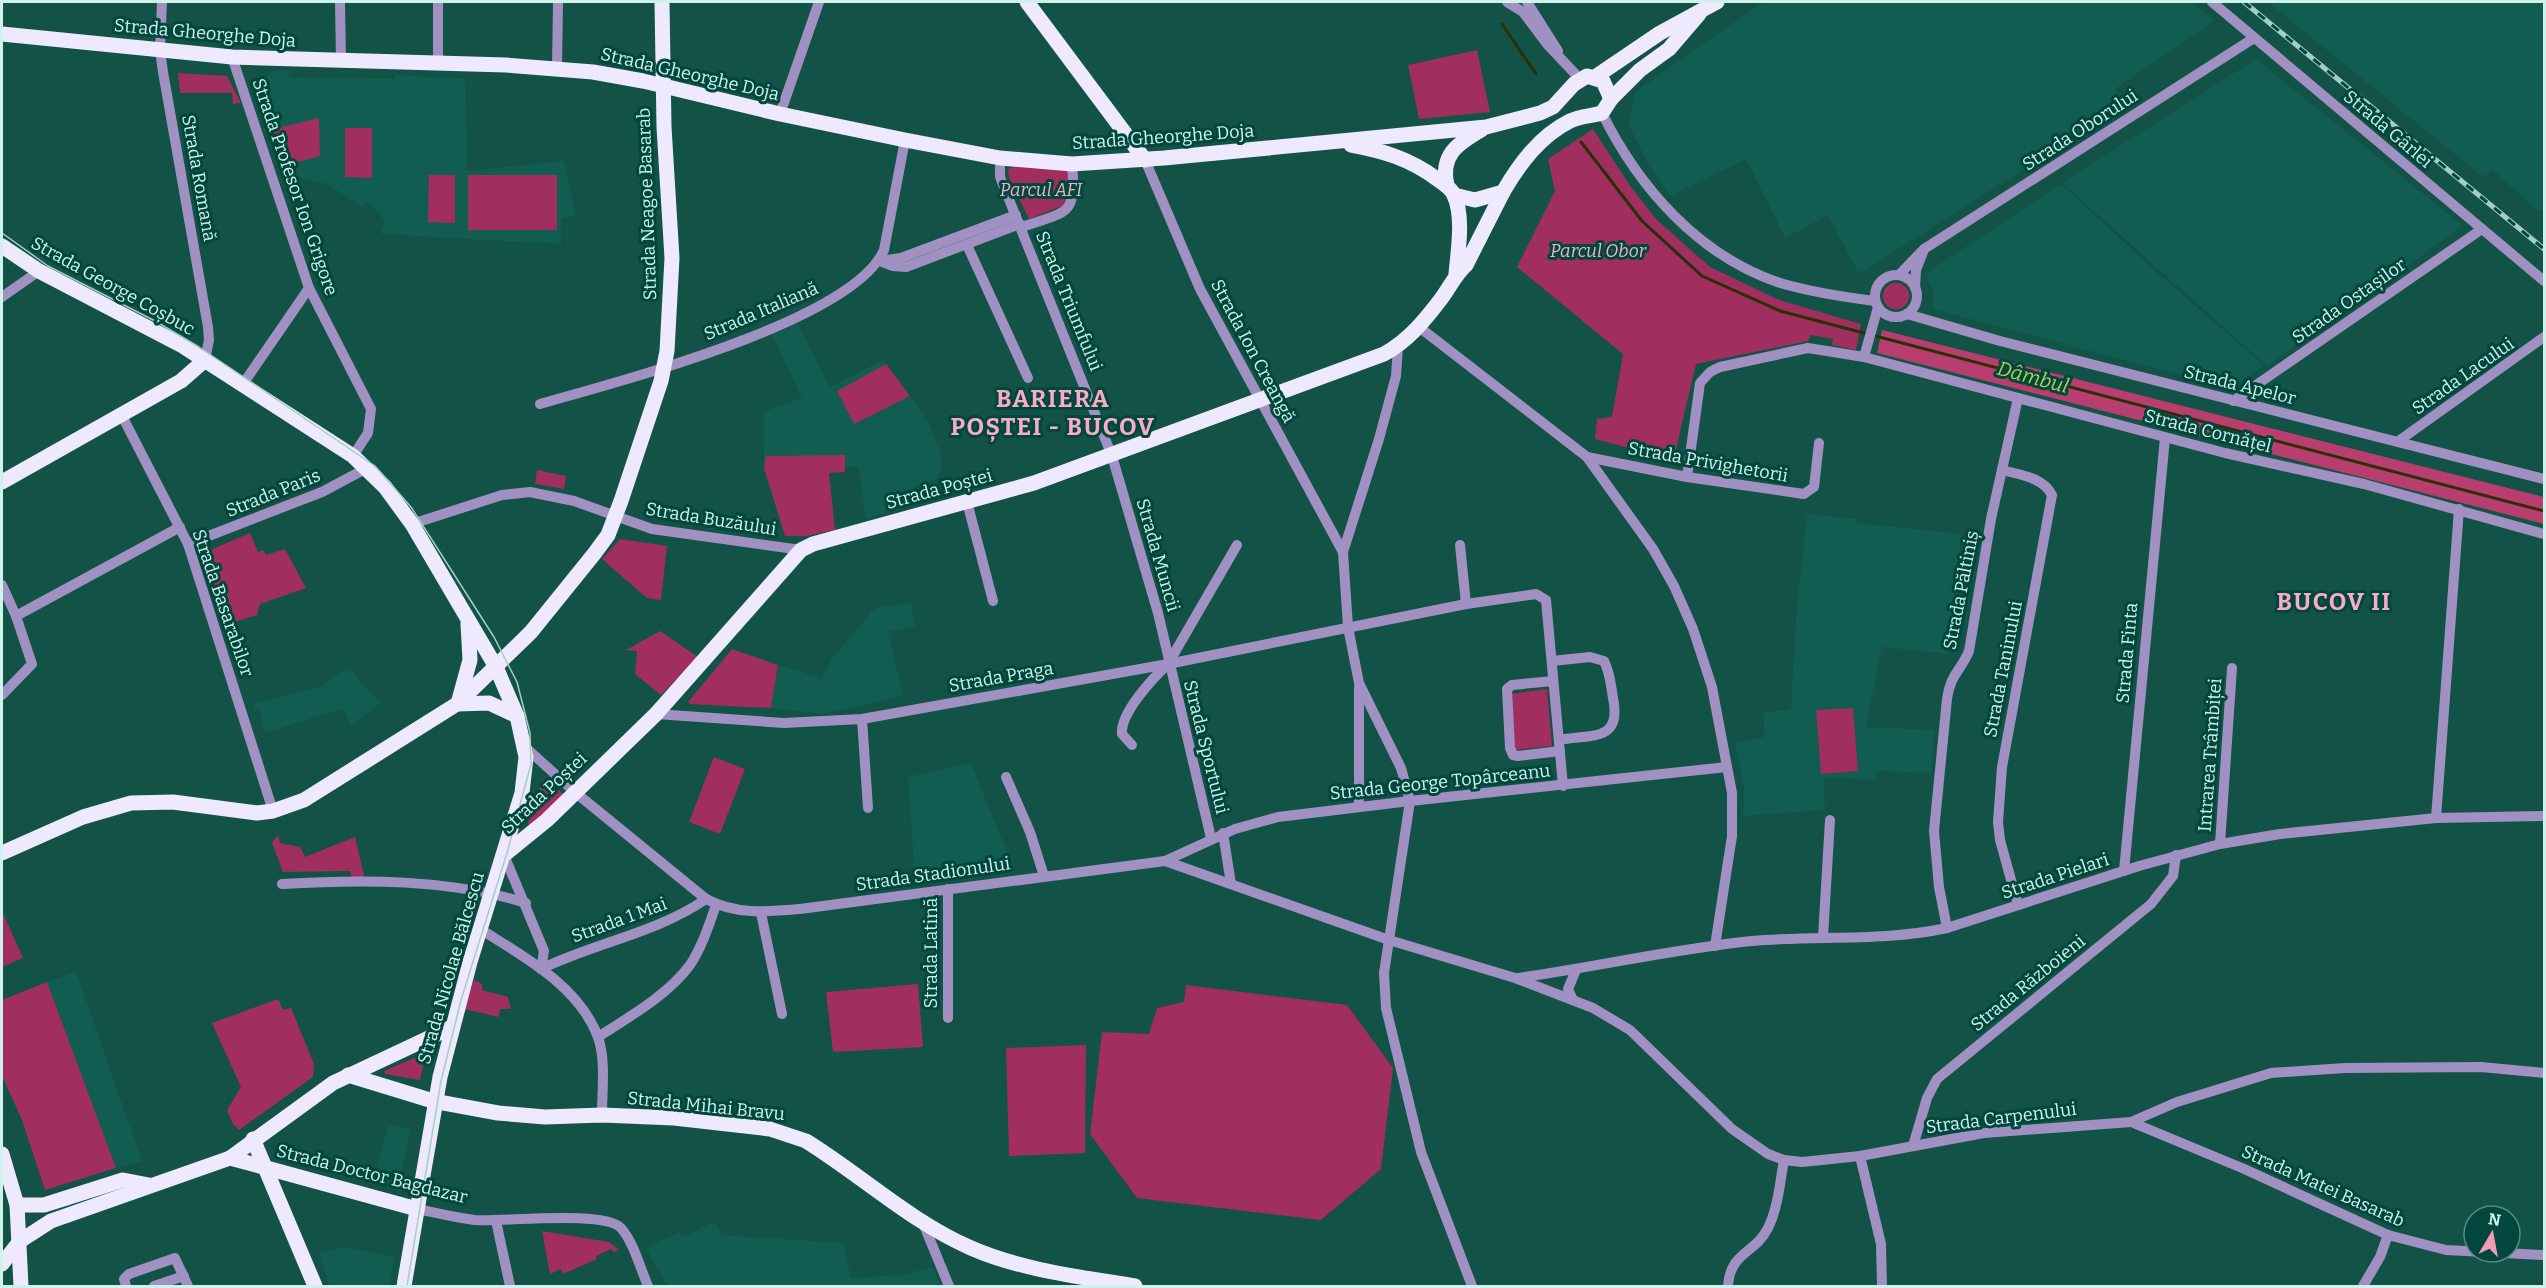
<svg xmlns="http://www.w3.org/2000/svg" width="2546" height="1288" viewBox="0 0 2546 1288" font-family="Bitter,serif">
<rect width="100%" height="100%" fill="#135247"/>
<g fill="#115d51">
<path d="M1763 2H2192L2214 21 2115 89 2125 105 1859 274 1828 215 1785 238 1746 159 1670 196 1650 167 1629 125 1635 94 1642 87Z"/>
<path d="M2268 2H2544V209L2539 212 2493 170 2483 177Z"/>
<path d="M2256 59 2463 226 2267 366 2062 183Z"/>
<path d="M285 70H289V77H293L395 79V75L465 79 467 171 564 161 576 215 561 219V244L381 234 385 221 368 201 363 207 327 184 287 175 259 84 272 71Z"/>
<path d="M2061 184 2163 278 2265 366 2233 386 2218 385 1933 309 1934 293 1926 275 1929 271Z"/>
<path d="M798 324 830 387 883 360 915 402 931 428 940 452 942 468 937 478 913 487 916 503 866 519 858 467H845V472L829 473 806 536H785L764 468 763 412 802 398 772 334Z"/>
<path d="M1807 514 1856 519V523L1961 534 1949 654 1882 647 1866 727 1935 730 1931 773 1877 771 1876 780 1824 778 1825 810 1743 816 1744 785 1735 743 1765 737 1763 713 1791 709 1796 616Z"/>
<path d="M911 603 915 626 888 632 903 696 823 714 771 708 778 665 821 678 834 656 875 608Z"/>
<path d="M348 667 380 703 351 726 344 708 265 733 259 709 255 710 254 704 322 686Z"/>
<path d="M971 763 1014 869 915 879 908 777Z"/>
<path d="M76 972 142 1161 116 1168 47 982Z"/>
<path d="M388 1126 411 1129 398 1188 373 1182Z"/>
<path d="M714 1222 722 1235 843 1243 851 1278 902 1275 932 1267 940 1286H667L646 1248 679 1232 683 1237Z"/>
<path d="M346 1247 394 1257 390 1286H329L319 1252Z"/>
</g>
<g fill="#a02e5e">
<path d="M1477 50 1490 112 1419 119 1408 65Z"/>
<path d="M178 73 227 76 241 103 233 104 232 93H180Z"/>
<path d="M319 118 320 156 284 166 273 129Z"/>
<path d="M345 128H372V178L345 177Z"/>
<path d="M1593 129 1631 187 1656 219 1710 267 1779 300 1861 324 1856 350 1832 345 1833 339 1811 335 1808 341 1696 364 1675 453 1663 457 1595 439 1597 419 1612 417 1623 354 1517 267 1555 191 1548 159Z"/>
<path d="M1017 166 1069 168 1071 190 1067 204 1029 219 1009 178 1008 169Z"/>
<path d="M429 175H455V223L428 222Z"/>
<rect x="468" y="175" width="89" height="55"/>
<circle cx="1896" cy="296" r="13"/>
<path d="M886 364 910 396 854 424 837 391Z"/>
<path d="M845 455V472L829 473 835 530 806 536H785L764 468 766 456Z"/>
<path d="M537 470 566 476 564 489 535 484Z"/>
<path d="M250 533 258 552 263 550 266 555 285 549 306 588 260 604 257 615 228 624 206 560 210 550Z"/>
<path d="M620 539 667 546 661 600 647 598 602 559Z"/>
<path d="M660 631 698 657 661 695 635 674 637 651 626 650Z"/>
<path d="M732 649 778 665 771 708 690 704 688 702Z"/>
<path d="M1547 689 1552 746 1515 750 1510 694Z"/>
<path d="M1853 708 1858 771 1821 774 1816 710Z"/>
<path d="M714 757 745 769 720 834 689 822Z"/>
<path d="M543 779 565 795 529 826 528 823Z"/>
<path d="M278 835 280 843 300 847 305 857 355 837 364 875 363 878 351 877 350 871 283 872 272 843Z"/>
<path d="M2 911 23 958 2 967Z"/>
<path d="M474 980 482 984V990L508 997 511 1009H500L499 1017 464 1009Z"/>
<path d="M47 982 116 1168 45 1190 22 1120 2 1076V1000Z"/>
<path d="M918 984 923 1047 833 1052 826 992Z"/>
<path d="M1186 985 1347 1005 1393 1068 1381 1169 1321 1220 1137 1198 1090 1134 1102 1032 1149 1034 1157 1008 1184 1002Z"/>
<path d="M278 999 283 1010 291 1008 314 1064 313 1077 239 1130 233 1124 227 1110 241 1087 212 1023Z"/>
<path d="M1086 1045 1085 1153 1009 1156 1006 1048Z"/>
<path d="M426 1053 420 1080 385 1074 384 1071Z"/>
<path d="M542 1231 609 1242 619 1250 614 1252 611 1249 596 1256 597 1259 563 1274 561 1269 550 1274Z"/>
</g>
<path fill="#b73e6e" d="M1882 330 2544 497V524L1877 353Z"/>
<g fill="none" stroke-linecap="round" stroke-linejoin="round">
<g stroke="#293004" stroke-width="3">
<path d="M1502 24 1536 74"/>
<path d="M1581 142 1642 221 1702 276 1780 311 2544 511"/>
</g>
<g stroke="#a091c2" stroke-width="10">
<path d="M162 2 160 50 163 72 208 327 209 340 205 360"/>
<path d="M340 2 341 61"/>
<path d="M438 2V64"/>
<path d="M1507 2 1523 12 1547 44 1580 79"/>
<path d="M1527 2 1558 51"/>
<path d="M2212 2 2544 281"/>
<path d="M232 57 309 288 371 409 368 433 353 456"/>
<path d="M557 68 558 2"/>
<path d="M1602 113C1639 188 1699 256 1780 283 1811 292 1843 297 1875 301"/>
<path d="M780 114 819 2"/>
<path d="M1000 158V177L1112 456 1158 613 1211 838"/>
<path d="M1145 160 1200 289 1343 552"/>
<path d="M1022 227C1067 211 1077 217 1072 164"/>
<path d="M967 245 1028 378"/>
<path d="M880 261 893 266 906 267 1020 224"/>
<path d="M880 261 901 258 1016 215"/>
<circle cx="1896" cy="296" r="21"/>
<path d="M1899 275 1924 249 2254 38"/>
<path d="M1915 288 1916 270 1923 252"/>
<path d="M2 297 39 271"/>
<path d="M1907 314 2000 341 2544 479"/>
<path d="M1419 327 1587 457 1653 549 1674 586 1693 629 1712 687 1732 793V836L1715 946"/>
<path d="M1398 346 1396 376 1379 439 1343 552 1348 627 1359 683 1401 768 1410 801 1384 973 1386 1008 1421 1152 1472 1286"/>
<path d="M1864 357 1878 307"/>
<path d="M243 384 309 288"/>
<path d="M2233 401 2482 229"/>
<path d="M540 404C616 382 852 322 884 250L905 140"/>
<path d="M121 414 188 544 273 811"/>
<path d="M2400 440 2544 337"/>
<path d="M1587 457 1687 477 1804 494 1814 487 1819 443"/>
<path d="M2002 470C2020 475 2043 477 2052 495L2002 767 1998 822 2000 840 2018 905"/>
<path d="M1687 477 1700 383 1710 372 1720 367 1808 348 1864 357 2225 453 2364 484 2544 534"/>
<path d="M967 502 993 601"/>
<path d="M412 524 502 495 530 492 574 501 652 529 801 550"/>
<path d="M188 544 322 492 367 468"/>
<path d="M1460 545 1466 604"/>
<path d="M2 585 16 616 32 664 2 695"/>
<path d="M16 616 180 527"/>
<path d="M1552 661 1590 657 1604 661C1610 672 1611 686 1613 698 1622 742 1592 734 1559 740"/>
<path d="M1553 681 1512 685 1507 689 1510 748 1513 755 1518 756 1560 751"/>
<path d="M656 714 784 723 862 719 1168 664 1466 604 1536 594 1546 600 1563 786"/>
<path d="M862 719 868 808"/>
<path d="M1132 745 1122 734C1120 713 1153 678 1168 664L1237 545"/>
<path d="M525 747 576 793 706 899C736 915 767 912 800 909L1165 861 1389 940 1515 978 1593 1008 1630 1030 1732 1129 1768 1154 1784 1160 1802 1162 1860 1156 1984 1133 2131 1122 2177 1102 2271 1073 2345 1068 2481 1067 2544 1073"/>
<path d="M1006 777 1030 832 1044 876"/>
<path d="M1359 807V687"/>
<path d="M2436 818 2459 509"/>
<path d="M1223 833 1231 884"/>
<path d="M2220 844 2232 668"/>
<path d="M504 855 544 951 541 969"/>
<path d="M1165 861 1235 829 1278 817 1410 801 1727 767"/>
<path d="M2124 871 2165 438"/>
<path d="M282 884C363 879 449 879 526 903"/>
<path d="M761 913 782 1014"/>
<path d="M1947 928 1939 887 1934 831 1947 699C1950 675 1960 672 1969 651L1991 519 2018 398"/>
<path d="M480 929C523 956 579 986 598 1037 606 1060 602 1091 602 1115"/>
<path d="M1823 937 1830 820"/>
<path d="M541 969C594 943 657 933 706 899"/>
<path d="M1518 978C1596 967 1673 949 1752 941 1817 935 1882 942 1947 928L2139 866 2220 844 2280 834 2436 818 2544 816"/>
<path d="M1573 1000 1568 989 1576 970"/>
<path d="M948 1018V889"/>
<path d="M598 1037C629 1017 668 995 690 965 702 947 709 925 716 905"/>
<path d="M2131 1122 2242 1168 2388 1235 2446 1250 2544 1255"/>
<path d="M1913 1146 1927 1098 1937 1079 2151 904 2173 876 2176 855"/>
<path d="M1860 1156 1881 1244 1882 1286"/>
<path d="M417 1209C436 1213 456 1218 475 1220 503 1222 605 1210 621 1228 634 1243 640 1268 648 1286"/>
<path d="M496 1221 510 1286"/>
<path d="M923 1223 949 1286"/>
<path d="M126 1286 124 1279 129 1274 175 1258 188 1286"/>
<path d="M154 1286 184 1276"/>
<path d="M1728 1286C1730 1252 1755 1254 1768 1228 1778 1208 1780 1182 1784 1160"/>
<path d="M2363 1286 2380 1257 2388 1235"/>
</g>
<g stroke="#efe9fe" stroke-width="15">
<path d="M1027 2 1145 160"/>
<path d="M2 34 232 57 506 65 593 72 643 81 780 114 905 140 1000 158 1072 164 1164 158 1486 127 1540 113 1553 107 1574 84 1587 76 1603 81 1611 99"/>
<path d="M1595 77 1660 33 1717 2"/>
<path d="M1351 145C1384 151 1410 159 1437 179 1443 183 1451 188 1454 195 1464 217 1458 250 1456 274"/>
<path d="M1447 186C1440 155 1457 144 1481 130"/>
<path d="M1454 195 1475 200 1503 192C1520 163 1540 136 1570 121 1580 116 1592 116 1602 113L1611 99 1640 70 1669 49 1699 14"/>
<path d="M2 246 39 271 181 345 353 456 385 487 412 524 496 667 517 716 526 757 522 793 470 962 440 1077 404 1286"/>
<path d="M2 482 181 381 205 360"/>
<path d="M459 700 470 660 468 624"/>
<path d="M457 704 489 703 517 716"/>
<path d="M2 853 83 817 131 803 173 802 257 813 273 811 304 800 457 704 531 632 594 554 608 535 621 501 661 381 667 351 672 258 664 127 662 2"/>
<path d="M504 855 547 820 656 714 801 550 813 544 1034 483 1384 354C1408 341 1425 320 1441 299 1450 287 1455 275 1466 265L1503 192"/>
<path d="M348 1075 433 1101 498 1113 545 1117 602 1115 674 1118 770 1129 806 1141C861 1175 911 1222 971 1248 1021 1270 1081 1277 1135 1286"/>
<path d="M253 1139 315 1286"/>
<path d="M2 1154 17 1205 21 1286"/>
<path d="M230 1158 417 1209"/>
<path d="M17 1205H44L123 1180 149 1185"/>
<path d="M2 1264 20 1241 51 1221 230 1158 333 1083 452 1027"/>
</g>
<path stroke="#a3cec5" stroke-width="1.5" d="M2 233 48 266 155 321 199 347 375 466 411 507 494 637 517 682 530 733 531 764 507 853 461 1000 441 1081 407 1286"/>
<g stroke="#a3cec5" stroke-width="5">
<path id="rail" d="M2244 2 2544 249"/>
</g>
<use href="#rail" stroke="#01473d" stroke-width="3" stroke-dasharray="9" stroke-linecap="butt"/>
</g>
<g text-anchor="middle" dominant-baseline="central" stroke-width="6" stroke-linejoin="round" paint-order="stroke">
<g font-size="18" fill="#cef3ea" stroke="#01473d">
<text transform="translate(205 33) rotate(5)">Strada Gheorghe Doja</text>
<text transform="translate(690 74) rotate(13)">Strada Gheorghe Doja</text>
<text transform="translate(2388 129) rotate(40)">Strada Gârlei</text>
<text transform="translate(2080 130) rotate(-33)">Strada Oborului</text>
<text transform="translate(1163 137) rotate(-4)">Strada Gheorghe Doja</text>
<text transform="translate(199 178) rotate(80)">Strada Romană</text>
<text transform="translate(295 187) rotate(71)">Strada Profesor Ion Grigore</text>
<text transform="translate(647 204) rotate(-92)">Strada Neagoe Basarab</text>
<text transform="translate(113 286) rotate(29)">Strada George Coșbuc</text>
<text transform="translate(1069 301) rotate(68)">Strada Triumfului</text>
<text transform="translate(2349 301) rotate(-35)">Strada Ostașilor</text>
<text transform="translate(761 311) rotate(-23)">Strada Italiană</text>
<text transform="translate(1253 351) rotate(62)">Strada Ion Creangă</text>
<text transform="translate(2463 376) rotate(-35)">Strada Lacului</text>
<text transform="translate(2240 385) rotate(14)">Strada Apelor</text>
<text transform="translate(2208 431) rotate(14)">Strada Cornățel</text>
<text transform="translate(1708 462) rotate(10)">Strada Privighetorii</text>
<text transform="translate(939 489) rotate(-15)">Strada Poștei</text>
<text transform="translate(273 493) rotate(-22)">Strada Paris</text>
<text transform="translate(711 519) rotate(9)">Strada Buzăului</text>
<text transform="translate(1158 555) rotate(74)">Strada Muncii</text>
<text transform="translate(1961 590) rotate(-79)">Strada Păltiniș</text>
<text transform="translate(223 603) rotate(71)">Strada Basarabilor</text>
<text transform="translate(2127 653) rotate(-85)">Strada Finta</text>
<text transform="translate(2003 669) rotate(-79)">Strada Taninului</text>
<text transform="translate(1001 677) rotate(-10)">Strada Praga</text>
<text transform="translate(1206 747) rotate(76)">Strada Sportului</text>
<text transform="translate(2210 755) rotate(-86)">Intrarea Trâmbiței</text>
<text transform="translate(1440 782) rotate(-6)">Strada George Topârceanu</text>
<text transform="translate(544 793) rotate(-43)">Strada Poștei</text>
<text transform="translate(933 874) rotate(-8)">Strada Stadionului</text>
<text transform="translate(2055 876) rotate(-18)">Strada Pielari</text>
<text transform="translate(619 920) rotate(-20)">Strada 1 Mai</text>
<text transform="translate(931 953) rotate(-90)">Strada Latină</text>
<text transform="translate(451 968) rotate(-74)">Strada Nicolae Bălcescu</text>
<text transform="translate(2028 983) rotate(-39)">Strada Războieni</text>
<text transform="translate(706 1106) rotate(6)">Strada Mihai Bravu</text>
<text transform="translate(2001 1118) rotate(-7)">Strada Carpenului</text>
<text transform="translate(372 1174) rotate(14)">Strada Doctor Bagdazar</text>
<text transform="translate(2323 1186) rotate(24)">Strada Matei Basarab</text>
</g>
<g font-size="18" font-style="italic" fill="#efb1c3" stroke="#01473d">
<text x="1041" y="190">Parcul AFI</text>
<text x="1598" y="251">Parcul Obor</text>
</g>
<g font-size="20" font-style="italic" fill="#b6ce4f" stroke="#01473d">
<text transform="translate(2033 377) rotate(15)">Dâmbul</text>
</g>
<g font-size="24" font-weight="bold" letter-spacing="1.5" fill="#fcabc4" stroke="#01473d">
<text x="1053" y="399">BARIERA<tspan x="1053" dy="28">POȘTEI - BUCOV</tspan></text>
<text x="2334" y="602">BUCOV II</text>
</g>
</g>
<rect width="2546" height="1288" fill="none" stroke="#cef3ea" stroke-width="6"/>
<g transform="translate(2492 1234) rotate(10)"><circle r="28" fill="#01473d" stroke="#538c82" stroke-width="1.5"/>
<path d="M0-4.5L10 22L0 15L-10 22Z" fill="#f09ab6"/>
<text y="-9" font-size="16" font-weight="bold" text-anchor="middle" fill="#cef3ea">N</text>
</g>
</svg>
